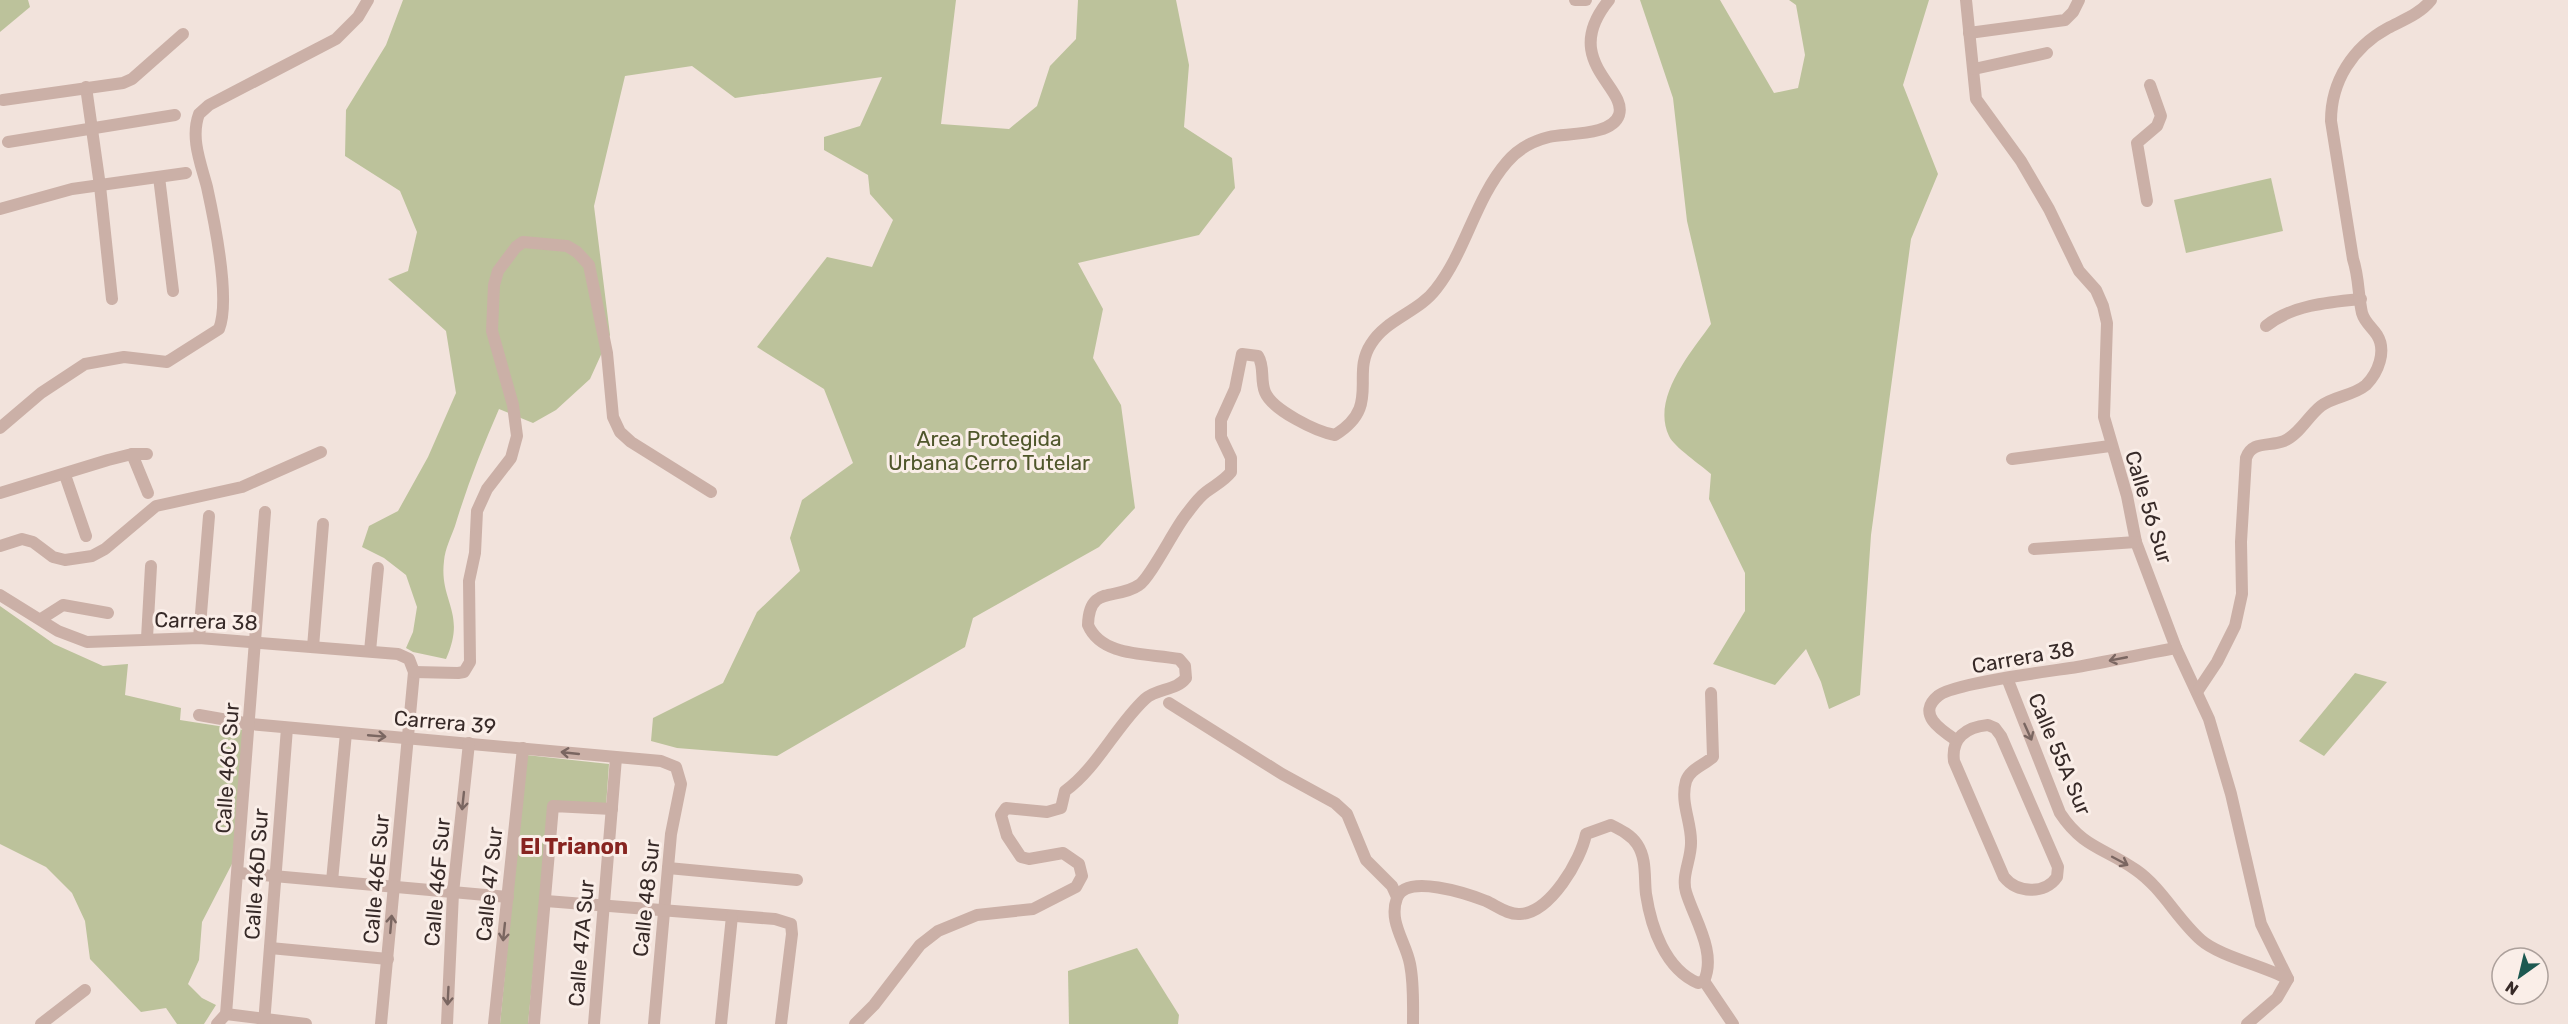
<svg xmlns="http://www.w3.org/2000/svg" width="2568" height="1024" viewBox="0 0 2568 1024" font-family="Rubik,sans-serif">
<rect width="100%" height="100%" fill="#f2e3dc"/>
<g fill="#bcc29b">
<path d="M0 0H28L30 7 0 32Z"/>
<path d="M403 0H956L941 124 1009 129 1037 106 1050 66 1076 39 1078 0H1176L1189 65 1184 127 1232 158 1235 188 1199 235 1078 263 1103 309 1093 358 1121 405 1135 508 1099 547 973 618 965 647 777 756 677 748 651 741 653 718 723 683 757 612 800 571 790 538 802 500 853 463 824 389 757 347 827 257 872 267 893 220 870 194 868 175 824 150V137L860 126 882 77 735 98 692 66 625 76 594 206 610 335 590 379 556 410 533 423 499 409C482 448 467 486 455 526 451 537 445 549 444 561 439 602 467 612 446 659L413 652 406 648 413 632 417 607 406 575 384 558 362 547 369 526 398 511 428 457 456 393 446 331 388 279 408 271 417 232 400 191 345 156 346 110 386 45Z"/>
<path d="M1640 0H1720L1774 93 1798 88 1805 55 1796 5 1789 0H1929L1903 85 1938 174 1911 239 1871 535 1860 695 1829 709 1821 682 1806 649 1775 685 1713 664 1745 611V573L1709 499 1711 474C1701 465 1674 447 1669 436 1651 398 1690 354 1711 324L1687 221 1673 98Z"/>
<path d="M2271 178 2283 231 2186 253 2174 200Z"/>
<path d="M0 606 54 644 103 666 128 664 125 695 181 708 180 720 244 730 234 860 202 922 199 960 188 984 202 998 216 1005 204 1024H177L166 1008 141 1012 90 959 85 921 72 893 46 867 0 844Z"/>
<path d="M2355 673 2387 682 2324 756 2299 741Z"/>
<path d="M526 755 609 764 606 806 550 803 528 1024H500Z"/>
<path d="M1137 948 1179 1015 1178 1024H1069L1068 971Z"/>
</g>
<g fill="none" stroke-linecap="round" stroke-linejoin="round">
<g stroke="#cbb0a7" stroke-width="12">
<path d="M1575 0H1586"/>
<path d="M1966 0 1976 99 2021 161 2049 209 2079 271 2096 290 2103 306 2107 323 2104 417 2127 496 2136 542 2176 648 2209 719 2231 794 2261 924 2288 979 2277 998 2247 1024"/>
<path d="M1969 33 2065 20 2073 12 2079 0"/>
<path d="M1974 69 2047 53"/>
<path d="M86 87 100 186 112 299"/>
<path d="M3 100 123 83 132 79 183 34"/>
<path d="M8 142 175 115"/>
<path d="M159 177 173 291"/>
<path d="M2147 201 2137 143 2157 126 2161 116 2150 85"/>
<path d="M0 209 72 189 186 173"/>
<path d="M2266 326C2292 305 2329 302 2361 299"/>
<path d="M0 428 41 393 85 364 124 357 167 362 219 329C231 299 214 219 207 187 201 164 190 138 199 114L209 105 336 39 358 17 368 0"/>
<path d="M132 454 148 493"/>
<path d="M2012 459 2110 446"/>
<path d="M65 475 86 536"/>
<path d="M0 493 108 460 132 454H147"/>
<path d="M0 546 22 539 33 542 53 557 65 560 92 556 105 549 156 506 242 487 321 452"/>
<path d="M2034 549 2136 542"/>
<path d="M0 595 58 631 87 642 199 638 398 654 409 659 414 672 381 1024"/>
<path d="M41 619 63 605 108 613"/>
<path d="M147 638 151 566"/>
<path d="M199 638 209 516"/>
<path d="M313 647 323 524"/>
<path d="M370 651 378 568"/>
<path d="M414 672 458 673 464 672 470 662 469 581 475 553 477 511 487 489 511 458 517 436 513 405 492 331 494 285 498 271 516 247 523 242 567 246 577 252 589 265 607 353 613 417 620 432 631 442 711 492"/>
<path d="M2007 678 2060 813C2083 848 2105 848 2136 870 2162 888 2177 919 2201 940 2219 956 2264 966 2288 979"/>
<path d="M2197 692 2217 662 2235 626 2242 594 2241 542 2246 458C2252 440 2270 447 2284 441 2299 435 2308 416 2321 406 2334 396 2353 396 2366 385 2378 373 2387 351 2377 335 2372 327 2365 323 2362 313 2358 295 2359 277 2353 259L2331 121C2331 81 2353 47 2388 28 2403 20 2420 14 2431 0"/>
<path d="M1169 703 1282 774 1335 803 1347 814 1366 860 1392 886 1397 897"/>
<path d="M199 715 250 724 661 761 676 767 681 784 671 834 654 1024"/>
<path d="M1988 725 1995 728 2001 736 2058 867 2057 877C2045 895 2017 893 2004 877L1954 761C1951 738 1966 727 1988 725Z"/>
<path d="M1956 740C1941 730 1916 714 1938 696 1952 683 2052 671 2077 667 2110 661 2143 654 2176 648"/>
<path d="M668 868 797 880"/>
<path d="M239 873 508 897"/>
<path d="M332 881 346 733"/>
<path d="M546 901 775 919 791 924 792 934 781 1024"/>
<path d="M270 948 388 959"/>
<path d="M1704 981 1733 1024"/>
<path d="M226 1014 306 1024"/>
<path d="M41 1024 85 990"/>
<path d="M217 1024 226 1014 265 512"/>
<path d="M264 1024 287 728"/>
<path d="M447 1024 453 893 469 743"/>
<path d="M494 1024 523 748"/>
<path d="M534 1024 553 806 612 809"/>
<path d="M594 1024 616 758"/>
<path d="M721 1024 732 916"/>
<path d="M855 1024 874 1005 920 945 938 931 977 915 1033 909 1076 887 1082 876 1079 864 1063 853 1029 859 1021 857 1007 836 1001 815 1006 808 1047 812 1061 808 1065 791C1097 768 1116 726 1145 699 1157 688 1176 691 1186 678L1185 666 1179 659C1150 653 1102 658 1088 625 1089 584 1116 601 1139 585 1150 578 1174 530 1185 516 1191 508 1198 498 1206 492 1215 485 1224 481 1231 472V458L1221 437V420L1235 389 1242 354 1258 356C1265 367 1260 380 1265 392 1272 410 1317 432 1335 435 1382 406 1350 376 1371 344 1386 319 1419 312 1436 289 1466 251 1475 199 1507 162 1517 150 1533 141 1549 137 1567 133 1612 136 1619 115 1628 87 1559 61 1609 0"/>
<path d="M1413 1024C1413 1004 1414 984 1410 964 1406 942 1388 922 1397 898 1406 873 1468 894 1486 901 1497 906 1508 915 1520 914 1550 913 1581 860 1586 834L1611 825C1621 830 1631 835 1637 844 1647 859 1644 877 1646 894 1651 927 1665 969 1698 983L1704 981C1717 952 1694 919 1686 892 1681 875 1692 858 1691 841 1691 821 1680 802 1686 781 1690 769 1704 765 1713 757L1711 693"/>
</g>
</g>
<defs><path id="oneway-shaft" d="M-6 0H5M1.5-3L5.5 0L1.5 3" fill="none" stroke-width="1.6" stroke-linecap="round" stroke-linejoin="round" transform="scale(1.5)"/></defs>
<g stroke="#7a6661">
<use href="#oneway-shaft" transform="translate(2118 659) rotate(169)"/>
<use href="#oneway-shaft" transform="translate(2028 732) rotate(66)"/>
<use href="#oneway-shaft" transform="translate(377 736) rotate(5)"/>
<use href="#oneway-shaft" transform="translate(570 753) rotate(-174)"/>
<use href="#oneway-shaft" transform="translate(463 801) rotate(96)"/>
<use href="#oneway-shaft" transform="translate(2120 861) rotate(28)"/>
<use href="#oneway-shaft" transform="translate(391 924) rotate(-85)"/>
<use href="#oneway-shaft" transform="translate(504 932) rotate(96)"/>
<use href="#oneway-shaft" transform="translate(448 996) rotate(93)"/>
</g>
<g text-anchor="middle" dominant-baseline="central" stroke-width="6" stroke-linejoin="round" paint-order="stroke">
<g font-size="21" fill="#4f562b" stroke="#faeee8">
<text x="989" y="438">Area Protegida<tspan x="989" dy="24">Urbana Cerro Tutelar</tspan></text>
</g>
<g font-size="21" fill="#372a28" stroke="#faeee8">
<text transform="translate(2149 507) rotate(73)">Calle 56 Sur</text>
<text transform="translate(206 621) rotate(2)">Carrera 38</text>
<text transform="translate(2023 657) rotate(-10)">Carrera 38</text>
<text transform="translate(445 722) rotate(5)">Carrera 39</text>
<text transform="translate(2060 754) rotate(67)">Calle 55A Sur</text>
<text transform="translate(227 768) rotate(-86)">Calle 46C Sur</text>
<text transform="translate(256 874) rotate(-86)">Calle 46D Sur</text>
<text transform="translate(376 879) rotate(-85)">Calle 46E Sur</text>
<text transform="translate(437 882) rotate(-85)">Calle 46F Sur</text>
<text transform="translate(489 884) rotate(-84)">Calle 47 Sur</text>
<text transform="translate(646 898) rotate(-84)">Calle 48 Sur</text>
<text transform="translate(581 943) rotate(-85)">Calle 47A Sur</text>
</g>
<g font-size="22" font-weight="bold" fill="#872420" stroke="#faeee8">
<text x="574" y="846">El Trianon</text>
</g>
</g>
<g transform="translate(2520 976) rotate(214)"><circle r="28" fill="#faeee8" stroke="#aca09b" stroke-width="1.5"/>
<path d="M0-4.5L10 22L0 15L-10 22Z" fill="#1d5951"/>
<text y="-9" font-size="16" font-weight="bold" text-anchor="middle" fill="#372a28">N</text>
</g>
</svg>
